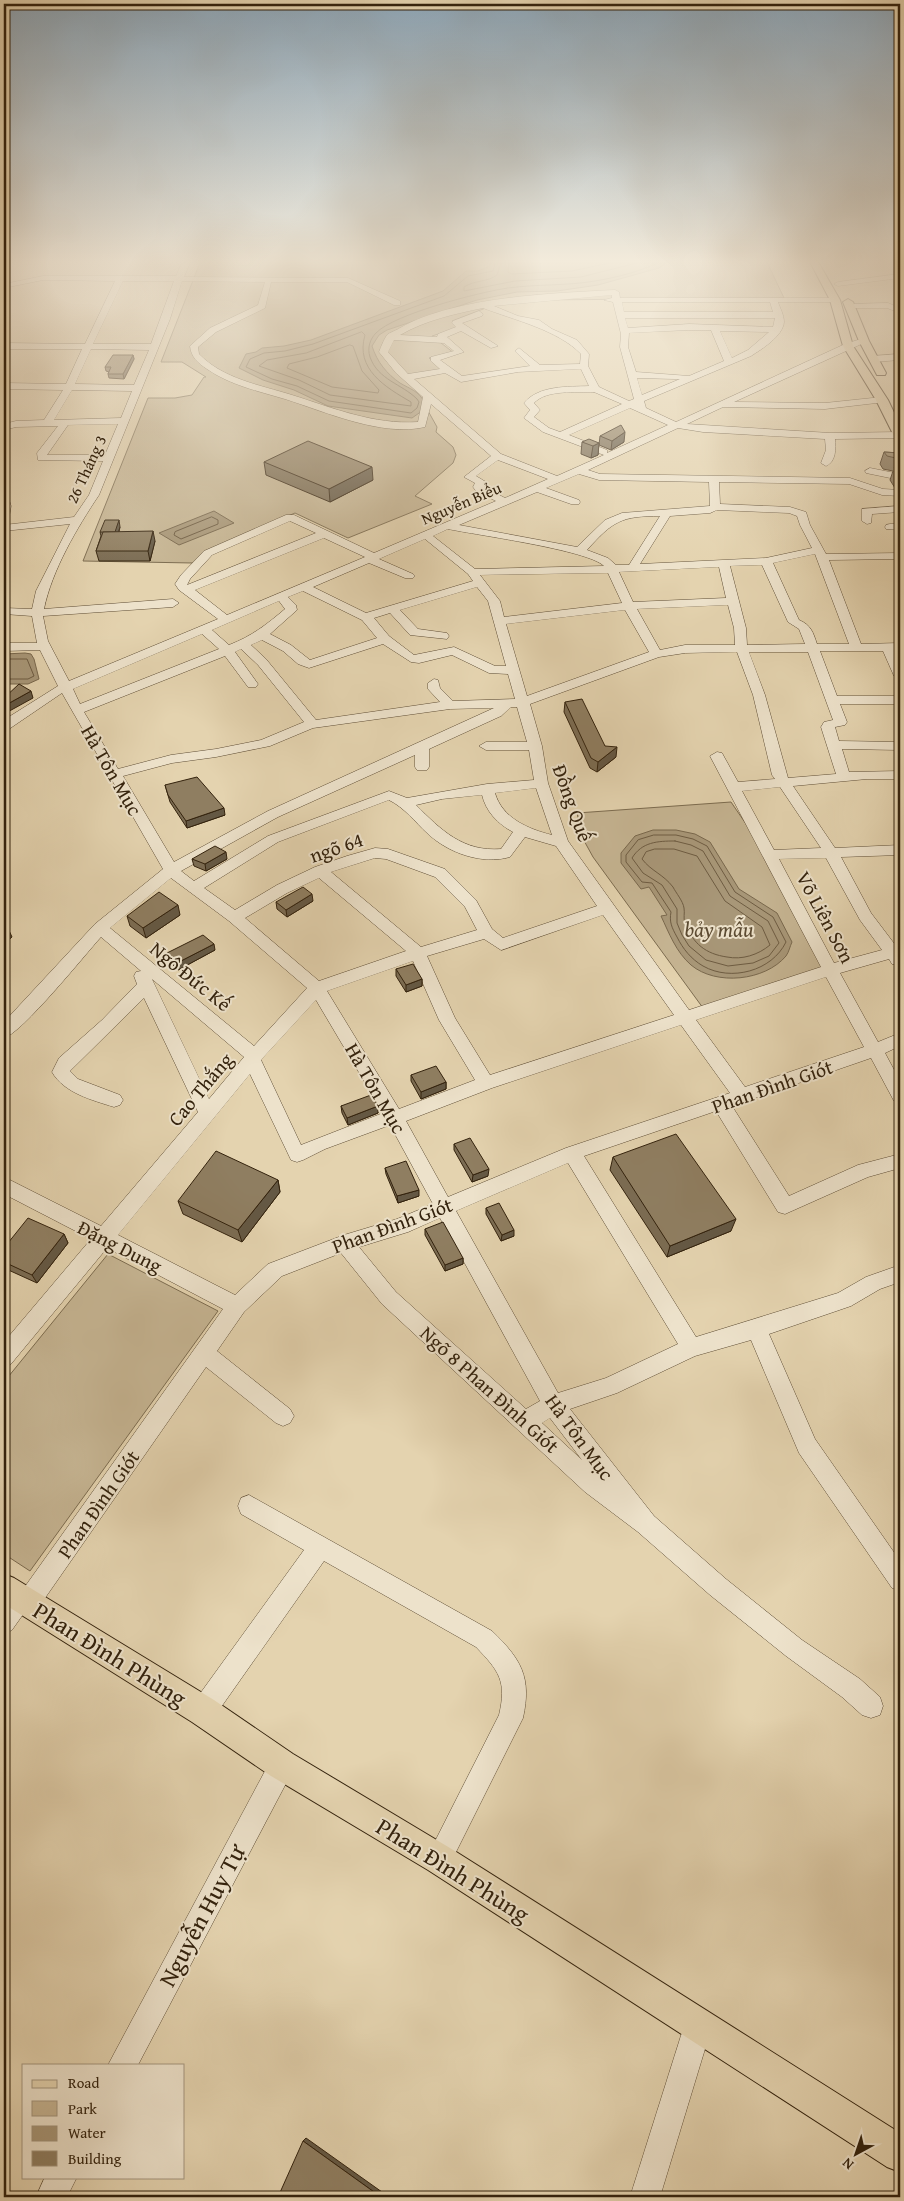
<svg xmlns="http://www.w3.org/2000/svg" width="904" height="2201" viewBox="0 0 904 2201" font-family="'Gentium Book Plus',serif">
<rect width="100%" height="100%" fill="#e4d3af"/>
<filter id="stains"><feTurbulence type="fractalNoise" baseFrequency=".004" numOctaves="4"/><feColorMatrix values="0 0 0 0 .2 0 0 0 0 .09 0 0 0 0 .02 0 0 0 .5 -.17"/></filter>
<radialGradient id="worn" r=".72"><stop offset=".6" stop-color="#630" stop-opacity="0"/><stop offset="1" stop-color="#630" stop-opacity=".3"/></radialGradient>
<g fill="#c6b593" stroke="#7c6c50">
<path d="M201 260H766L784 298 533 300 491 306 452 321 461 327 432 336 454 353 429 358 446 370 406 377 426 395 427 409 437 427 436 432 453 447 456 455 453 463 415 496 432 504 348 538 295 513 205 551 193 563 83 561 148 398H175L192 395 204 377H206L182 362H161Z"/>
<path d="M731 802 776 868 831 964 703 1008 593 857 582 837 577 813Z"/>
<path d="M108 1254 218 1311 30 1571 4 1554V1382Z"/>
</g>
<g fill="#a89778" stroke="#79684d">
<path d="M495 260H671L659 268 598 285 557 291 517 292 477 300 387 330 379 335 372 346C377 362 387 374 400 383 410 389 419 391 424 402L422 411 412 418 328 406 294 390 263 380 239 368 246 354 256 352 262 348 284 346 311 340 443 291 466 271H478L490 266V262Z"/>
<path d="M214 511 234 523 179 545 159 533Z"/>
<path d="M25 653 31 654 34 659 39 679 28 684H4V654Z"/>
<path d="M653 830H676L695 834 710 842 739 889 777 913 792 942C790 946 789 952 786 956 765 981 716 986 691 965 676 952 669 933 661 916L667 915 649 887 641 889 621 863V853L635 836Z"/>
</g>
<g fill="none" stroke-linecap="round" stroke-linejoin="round">
<g stroke="#6e5c42" stroke-width="1">
<path d="M496 260 493 271 468 276 444 296 313 344 285 351 264 353 250 359 246 367 272 379 297 386 329 401 411 413 417 408 419 402 417 399C402 384 378 380 370 357 367 348 370 339 376 333 394 314 480 292 508 288 537 284 566 286 595 281 619 277 642 271 664 260"/>
<path d="M502 260 497 275C488 282 475 280 464 287V291L515 281 581 277 649 260"/>
<path d="M509 260 508 272 511 274 572 271 624 260"/>
<path d="M362 332 365 335C355 369 385 387 411 402V406L330 395 299 380 259 366 267 360 306 353Z"/>
<path d="M350 345 353 346 362 371 379 390 378 393 332 387 287 368 289 364 317 357Z"/>
<path d="M212 517 218 520V524L181 539 174 535 175 532Z"/>
<path d="M4 659H27L34 676 28 679H4"/>
<path d="M654 835H676L693 839 707 846 735 892 773 917 786 942C772 971 731 982 703 966 691 959 683 949 677 937 672 928 669 922 671 912L652 883 642 882 626 862V855L638 840Z"/>
<path d="M675 841 691 845 703 851 730 896 768 921 779 943 769 956 753 963 728 966 706 960 689 946 682 935 677 923V909L662 885 643 873 632 858C642 842 657 841 675 841Z"/>
<path d="M655 849H674L697 856 725 901 762 927 770 945C758 955 742 960 727 957 706 954 693 944 685 923 683 918 685 913 684 908 683 901 676 893 673 887 663 874 651 871 642 859L646 852Z"/>
</g>
<g stroke="#5f4e36" stroke-width="1">
<g id="minor">
<path d="M183 260H191L184 277 348 278 400 301V305H394L347 282H271L265 308 216 332 198 347 199 354C223 379 260 385 292 395 333 408 374 425 418 422L423 397 396 373 379 352C381 347 384 339 387 335 389 333 397 330 400 328 454 297 553 293 615 290L619 292 620 298H838V302H778C780 308 784 315 784 322 783 336 762 349 751 356L644 401 646 408 676 422 845 344 864 338 868 341 734 402 825 403 882 397 885 398V402L825 409 723 407 687 424 830 433 900 432V438L835 439C836 448 836 462 826 466L821 463 826 450 825 439 703 432 678 428 588 470 600 474 850 478 883 489 900 490V496L882 495 849 484 719 482 720 504 790 507 806 512 810 525 826 554 900 553V559L829 560 861 644 900 643V651H896L900 662V680L894 676 883 651H820L837 696H900V704H840L847 722 845 725 835 727 839 741 900 742V750L842 749 849 772 900 771V779H867L793 786 835 848 900 845V855L841 857 871 913 896 946 900 944V965L892 964 889 959 840 973 878 1042 900 1033V1046L885 1053 900 1081V1103L894 1101 871 1058 732 1106 789 1196 858 1165 900 1154V1168L868 1177 785 1214 778 1212 716 1111 584 1156 696 1337 838 1293 866 1277 900 1265V1282L880 1289 851 1306 769 1334 815 1439 900 1561V1591L892 1588 799 1453 751 1340 695 1356 617 1393 570 1409 654 1516 726 1579 802 1640 860 1679 880 1697 883 1706 880 1715 871 1718 862 1715 842 1697 786 1656 710 1595 638 1532 585 1492 382 1304 341 1253 282 1276 244 1312 217 1351 290 1409 294 1416 290 1423 283 1426 276 1423 206 1367 36 1611 28 1615 24 1613 12 1630 4 1634C4 1615 0 1595 20 1586L24 1588 223 1309 107 1248 11 1364 4 1366V1342L91 1239 4 1194V1177L101 1226 198 1112 144 998 70 1071 78 1079 120 1095 123 1100 120 1105 114 1107C92 1100 64 1093 52 1072L59 1058 102 1020 137 984 134 976 136 972 141 971 101 937C84 956 22 1033 4 1038V1022L95 924 163 869 62 693 9 729 4 730V720L58 686 40 650 4 651V643H37L32 616 4 614V608L32 609 36 591 70 524 4 531V525L74 517 89 495 103 461 38 460 37 453 58 426 16 427 4 430V424L16 421 44 420 63 390 4 389V383L66 384 82 349H4V343L85 344 115 281 43 280 4 288V284L43 276H176ZM123 281H174L151 344H93ZM182 281 265 282 258 305 210 328 190 346C191 357 198 363 207 369 230 385 258 391 285 399 326 412 382 437 425 427L431 404 491 456 464 477 475 483 473 487 476 491 496 501 374 553 294 515H286L204 551 181 575 175 584 179 590 218 619 69 681 48 641 43 616 173 607 179 603 173 599 44 609C52 570 77 528 99 495L170 319ZM612 295V298L604 300 613 302 621 334 620 347 634 399 629 401 599 387 588 366 589 354 577 340 552 329 539 320 518 316 494 306ZM622 302H770L773 312H624ZM483 308C514 320 558 330 581 354L580 364 540 365 519 348 515 351 530 366 462 376 440 360 464 352 447 337 461 331 491 348 498 346 462 323 482 316 483 314 479 311 453 321 452 323 456 327 438 334 437 337 400 335C426 320 454 314 483 308ZM625 318H775L773 327 689 324 628 328ZM689 330H711L724 361 689 376 636 372 628 347 629 333ZM720 331 769 332 748 350 732 358ZM394 340 444 343 454 351 431 357V361L440 369 408 374 388 352ZM91 349 149 350 134 385 75 384ZM581 369 589 386C568 387 539 385 524 403L530 410 524 418 543 432 604 455 557 476 501 454 414 379 445 373 461 382 518 372ZM637 378 675 379H680L642 395ZM72 390 132 391 121 418 54 420ZM594 392 622 404 560 432 549 428 534 417 540 410 534 403C547 389 576 393 594 392ZM630 408 668 425 607 453V450L569 435ZM118 424 105 455H47L68 425ZM498 460 548 479 505 498 484 487 486 482 476 476ZM579 474 599 480 709 482 710 506 622 513 605 520 577 547 459 525 537 492 571 504H579L580 502 579 500 546 488ZM717 510 789 513 797 516 800 525 812 548 766 558 640 564 670 516 710 513ZM660 516 629 565H616L608 558 587 550C613 521 621 516 660 516ZM290 521 316 533 187 585 190 579 212 555ZM448 529C476 535 588 550 604 566L475 569 433 536ZM324 538 365 557 227 615 195 590ZM425 539 468 574 473 581 366 613 313 587 369 563 405 578H413L415 576 413 574 379 559ZM815 554 849 644H817C813 632 811 625 799 620L773 563ZM762 565 788 622 799 629 805 644 747 645 746 628 730 566ZM719 567 726 598 633 602 619 572ZM608 573 622 603 504 617 500 601 480 575ZM477 587 488 601 506 666H495L454 647 414 655 389 636 374 618 390 613 410 635 447 639 449 636 447 633 418 629 400 610ZM303 591 362 620 377 638 310 660 291 645 270 634 297 610 296 605 288 597ZM279 601 285 609C266 625 252 636 229 645L212 630ZM728 605 734 628 735 645H685L660 650 637 609ZM625 610 649 652 527 696 506 624ZM202 634 219 649 80 704 73 689ZM262 640 283 651 298 664 309 668 383 644 411 662 419 663 452 655 489 673 508 674 515 699 453 701 440 688 438 680 434 679 428 683V689L440 702 316 720 266 659 251 645ZM241 649 258 665 304 722 261 740 216 749 171 755 118 769 84 712 225 656 248 687H256L258 684 235 652ZM737 652 753 695 772 775 775 779 738 782 722 753 717 752 710 756 821 967 689 1010 568 841 548 783 542 746 530 704 659 657 685 653ZM749 652H808L833 720 824 722 821 727 836 774 788 778 765 695ZM511 707H517L527 742H486L479 746 486 750H529L534 780 487 784 407 798 389 791 268 836 194 881 181 871 278 817 415 755V767L417 770H427L429 767V749L501 716ZM494 708 268 811 174 862 123 776 172 763 216 757 270 746 313 728 450 709ZM780 787 821 848 774 850 742 791ZM536 788 552 835C528 829 502 818 495 793ZM482 795C486 812 498 824 513 832L501 849C463 852 441 830 416 805L442 799ZM389 800C405 808 415 822 427 833 448 853 482 865 510 857L525 837 556 846 597 906 503 938 492 929 476 900 445 869 388 849 375 848 347 856 315 867 277 885 235 910 204 888 278 842ZM375 858 386 859 435 877 465 907 477 930 421 947 331 872ZM826 858 860 920 882 950 834 963 779 859ZM171 878 229 921 307 988 254 1046 110 928ZM319 878 406 951 319 981 245 918 287 893ZM603 915 674 1015 490 1075 455 1018 427 956 484 939 501 950ZM413 961 439 1020 475 1080 399 1109 327 991ZM826 977 864 1047 745 1087 696 1020ZM152 979 244 1057 209 1099ZM316 1000 383 1113 301 1145 261 1060ZM681 1025 730 1093 566 1148 448 1197 406 1121 492 1088ZM250 1074 291 1160 297 1162 303 1160 325 1149 390 1125 433 1204 397 1219 344 1235 268 1264 235 1295 118 1235ZM568 1163 678 1344 606 1378 558 1393 456 1211ZM440 1218 540 1401 526 1409 396 1292 359 1247 408 1232ZM550 1418 582 1460 542 1423Z"/>
<path d="M900 274V278L838 286 834 284 838 282Z"/>
<path d="M888 303 900 308V313L887 308H850L846 306 850 304Z"/>
<path d="M900 354V360L873 362 869 359 873 356Z"/>
<path d="M870 468 900 474V480L866 473 865 471Z"/>
<path d="M4 496 8 497 11 506 9 517 4 520Z"/>
<path d="M900 506V512L872 514 871 523 867 524 862 521V509Z"/>
<path d="M890 524H900V530L886 529 885 527 886 525Z"/>
<path d="M249 1495 492 1631C521 1659 532 1677 523 1718L448 1868 439 1872 430 1868 426 1859 499 1715C507 1681 499 1671 476 1647L324 1561 212 1720 203 1723 194 1720 191 1711 194 1702 304 1550 241 1514 238 1506 241 1498Z"/>
<path d="M282 1752 291 1756 295 1765 291 1774 138 2065H108L273 1756Z"/>
<path d="M698 2012 708 2016 712 2026 660 2197H630L684 2026 688 2016Z"/>
<path d="M45 2177H77L67 2197H36Z"/>
</g>
</g>
<g stroke="#33220d" stroke-width="2">
<g id="major">
<path d="M809 260H817L840 300 853 346 888 400 900 425V439L894 436 876 400 843 346 830 300Z"/>
<path d="M848 299 853 302 869 341 886 373 885 375H877L859 341 843 302Z"/>
<path d="M4 1574 14 1578 214 1700 293 1754 450 1848 900 2133V2172L887 2167 428 1870 271 1776 192 1722 4 1604Z"/>
</g>
</g>
<use href="#minor" fill="#ede2cb" fill-rule="evenodd"/>
<use href="#major" fill="#e4d3af" fill-rule="evenodd"/>
</g>
<g fill="#7b6c53" stroke="#33220d">
<path d="M133 355 134 359 124 379 109 378 108 374 109 372 106 371 105 367Z"/>
<path d="M600 436 624 442 611 450 599 445Z"/>
<path d="M582 442 599 443 598 455 591 458 581 454Z"/>
<path d="M884 452 900 453V488H895L890 480 893 471 883 469 880 464Z"/>
<path d="M264 462 373 480 330 502 266 475Z"/>
<path d="M120 527 119 532 155 541 150 561H99L96 551 101 536 100 532Z"/>
<path d="M565 702 605 746 616 757 597 772 590 768 564 712Z"/>
<path d="M165 785 225 815 187 828 170 802Z"/>
<path d="M192 859H227L206 871 194 866Z"/>
<path d="M313 901 287 917 277 909 276 902Z"/>
<path d="M180 915 146 938 130 926 127 916Z"/>
<path d="M215 950 178 970 168 960 167 953Z"/>
<path d="M396 969 422 979V986L406 992 396 976Z"/>
<path d="M411 1075 446 1082V1089L421 1099 411 1081Z"/>
<path d="M341 1106H378V1113L348 1125 342 1113Z"/>
<path d="M454 1144 488 1176 472 1182 454 1150Z"/>
<path d="M613 1157 731 1231 667 1257 610 1170Z"/>
<path d="M385 1168 419 1196 398 1203 386 1174Z"/>
<path d="M278 1180 280 1192 242 1242 183 1214 178 1201Z"/>
<path d="M486 1208 514 1236 501 1241 486 1214Z"/>
<path d="M425 1229 463 1258V1264L445 1271 425 1235Z"/>
<path d="M64 1234 68 1243 37 1283 4 1268V1248Z"/>
</g>
<g fill="#645844" stroke="#33220d">
<path d="M133 355 134 359 124 379 123 374Z"/>
<path d="M625 432 624 442 611 450 612 441Z"/>
<path d="M599 443 598 455 591 458 593 446Z"/>
<path d="M372 467 373 480 330 502 329 489Z"/>
<path d="M119 520 120 527 116 539 114 532Z"/>
<path d="M153 531 155 541 150 561 148 551Z"/>
<path d="M31 691 33 698 4 714V706Z"/>
<path d="M617 747 616 757 597 772 598 762Z"/>
<path d="M224 808 225 815 187 828 186 821Z"/>
<path d="M226 852 227 859 206 871 205 864Z"/>
<path d="M312 894 313 901 287 917 286 910Z"/>
<path d="M178 905 180 915 146 938 143 928Z"/>
<path d="M6 924 12 937 4 944V926Z"/>
<path d="M214 944 215 950 178 970 177 963Z"/>
<path d="M422 979V986L406 992V985Z"/>
<path d="M446 1082V1089L421 1099V1092Z"/>
<path d="M378 1106V1113L348 1125 347 1118Z"/>
<path d="M489 1169 488 1176 472 1182 473 1175Z"/>
<path d="M278 1180 280 1192 242 1242 238 1230Z"/>
<path d="M419 1190V1196L398 1203 397 1196Z"/>
<path d="M736 1219 731 1231 667 1257 670 1246Z"/>
<path d="M514 1230V1236L501 1241 502 1235Z"/>
<path d="M64 1234 68 1243 37 1283 32 1275Z"/>
<path d="M463 1258V1264L445 1271V1265Z"/>
<path d="M306 2138 389 2197H381L303 2141Z"/>
</g>
<g fill="#8f7e61" stroke="#33220d">
<path d="M113 355H133L123 374H108L111 367H105Z"/>
<path d="M621 425 625 432 612 441 600 436Z"/>
<path d="M589 439 599 443 593 446 582 442Z"/>
<path d="M308 441 372 467 329 489 264 462Z"/>
<path d="M884 452 900 453V459L887 456Z"/>
<path d="M894 467 900 468V475H899Z"/>
<path d="M105 520H119L115 532H100Z"/>
<path d="M153 531 148 551H96L103 532Z"/>
<path d="M19 684 31 691 4 706V698Z"/>
<path d="M582 699 605 746 617 747 598 762 591 758 565 702Z"/>
<path d="M197 777 224 808 186 821 168 795 165 785Z"/>
<path d="M215 846 226 852 205 864 192 859Z"/>
<path d="M303 887 312 894 286 910 276 902Z"/>
<path d="M159 892 178 905 143 928 127 916Z"/>
<path d="M203 935 214 944 177 963 167 953Z"/>
<path d="M413 964 422 979 406 985 396 969Z"/>
<path d="M436 1066 446 1082 421 1092 411 1075Z"/>
<path d="M371 1095 378 1106 347 1118 341 1106Z"/>
<path d="M676 1134 736 1219 670 1246 613 1157Z"/>
<path d="M470 1138 489 1169 473 1175 454 1144Z"/>
<path d="M216 1151 278 1180 238 1230 178 1201Z"/>
<path d="M406 1161 419 1190 397 1196 385 1168Z"/>
<path d="M499 1203 514 1230 502 1235 486 1208Z"/>
<path d="M28 1218 64 1234 32 1275 4 1262V1248Z"/>
<path d="M443 1222 463 1258 445 1265 425 1229Z"/>
<path d="M303 2141 381 2197H278Z"/>
</g>
<linearGradient id="sky" x2="0" y2="1"><stop stop-color="#8ea8bb"/><stop offset="0.46" stop-color="#f3ebdb"/><stop offset="1" stop-color="#f3ebdb" stop-opacity="0"/></linearGradient>
<rect width="904" height="568" fill="url(#sky)"/>
<g text-anchor="middle" dominant-baseline="central" stroke-width="4" stroke-linejoin="round" paint-order="stroke">
<g font-size="16" fill="#33220d" stroke="#ede2cb">
<text transform="translate(86 469) rotate(-65)">26 Tháng 3</text>
<text transform="translate(461 503) rotate(-23)">Nguyễn Biểu</text>
</g>
<g font-size="20" fill="#33220d" stroke="#ede2cb">
<text transform="translate(112 770) rotate(60)">Hà Tôn Mục</text>
<text transform="translate(573 803) rotate(70)">Đồng Quế</text>
<text transform="translate(336 847) rotate(-19)">ngõ 64</text>
<text transform="translate(826 917) rotate(62)">Võ Liên Sơn</text>
<text transform="translate(191 976) rotate(39)">Ngô Đức Kế</text>
<text transform="translate(772 1086) rotate(-19)">Phan Đình Giót</text>
<text transform="translate(376 1088) rotate(60)">Hà Tôn Mục</text>
<text transform="translate(200 1089) rotate(-50)">Cao Thắng</text>
<text transform="translate(392 1225) rotate(-20)">Phan Đình Giót</text>
<text transform="translate(120 1246) rotate(27)">Đặng Dung</text>
<text transform="translate(490 1389) rotate(42)">Ngõ 8 Phan Đình Giót</text>
<text transform="translate(580 1437) rotate(54)">Hà Tôn Mục</text>
<text transform="translate(98 1504) rotate(-55)">Phan Đình Giót</text>
</g>
<g font-size="21" font-style="italic" fill="#5c4b32" stroke="#ede2cb">
<text x="719" y="929">bảy mẫu</text>
</g>
<g font-size="24" fill="#33220d" stroke="#ede2cb">
<text transform="translate(110 1654) rotate(32)">Phan Đình Phùng</text>
<text transform="translate(453 1870) rotate(32)">Phan Đình Phùng</text>
<text transform="translate(202 1915) rotate(-62)">Nguyễn Huy Tự</text>
</g>
</g>
<rect width="904" height="2201" fill="none" stroke="#e4d3af" stroke-width="20"/>
<rect x="5" y="5" width="894" height="2191" fill="none" stroke="#33220d" stroke-width="2.5"/>
<rect x="10" y="10" width="884" height="2181" fill="none" stroke="#33220d"/>
<rect x="22" y="2064" width="162" height="115" fill="#ede2cb" stroke="#a3957f"/>
<rect x="32" y="2080" width="25" height="8" fill="#e4d3af" stroke="#a3957f"/>
<text x="68" y="2088" font-size="15" fill="#33220d">Road</text>
<rect x="32" y="2101" width="25" height="15" fill="#c6b593" stroke="#a3957f"/>
<text x="68" y="2114" font-size="15" fill="#33220d">Park</text>
<rect x="32" y="2126" width="25" height="15" fill="#a89778" stroke="#a3957f"/>
<text x="68" y="2138" font-size="15" fill="#33220d">Water</text>
<rect x="32" y="2151" width="25" height="15" fill="#8f7e61" stroke="#a3957f"/>
<text x="68" y="2164" font-size="15" fill="#33220d">Building</text>
<g transform="translate(856 2154) rotate(220)" stroke="#ede2cb" stroke-width="4" paint-order="stroke">
<path d="M0-4L9 19L0 12L-9 19Z" fill="#33220d"/>
<text y="-8" font-size="14" font-weight="bold" text-anchor="middle" fill="#33220d">N</text>
</g>
<rect width="100%" height="100%" filter="url(#stains)"/>
<rect width="100%" height="100%" fill="url(#worn)"/>
</svg>
